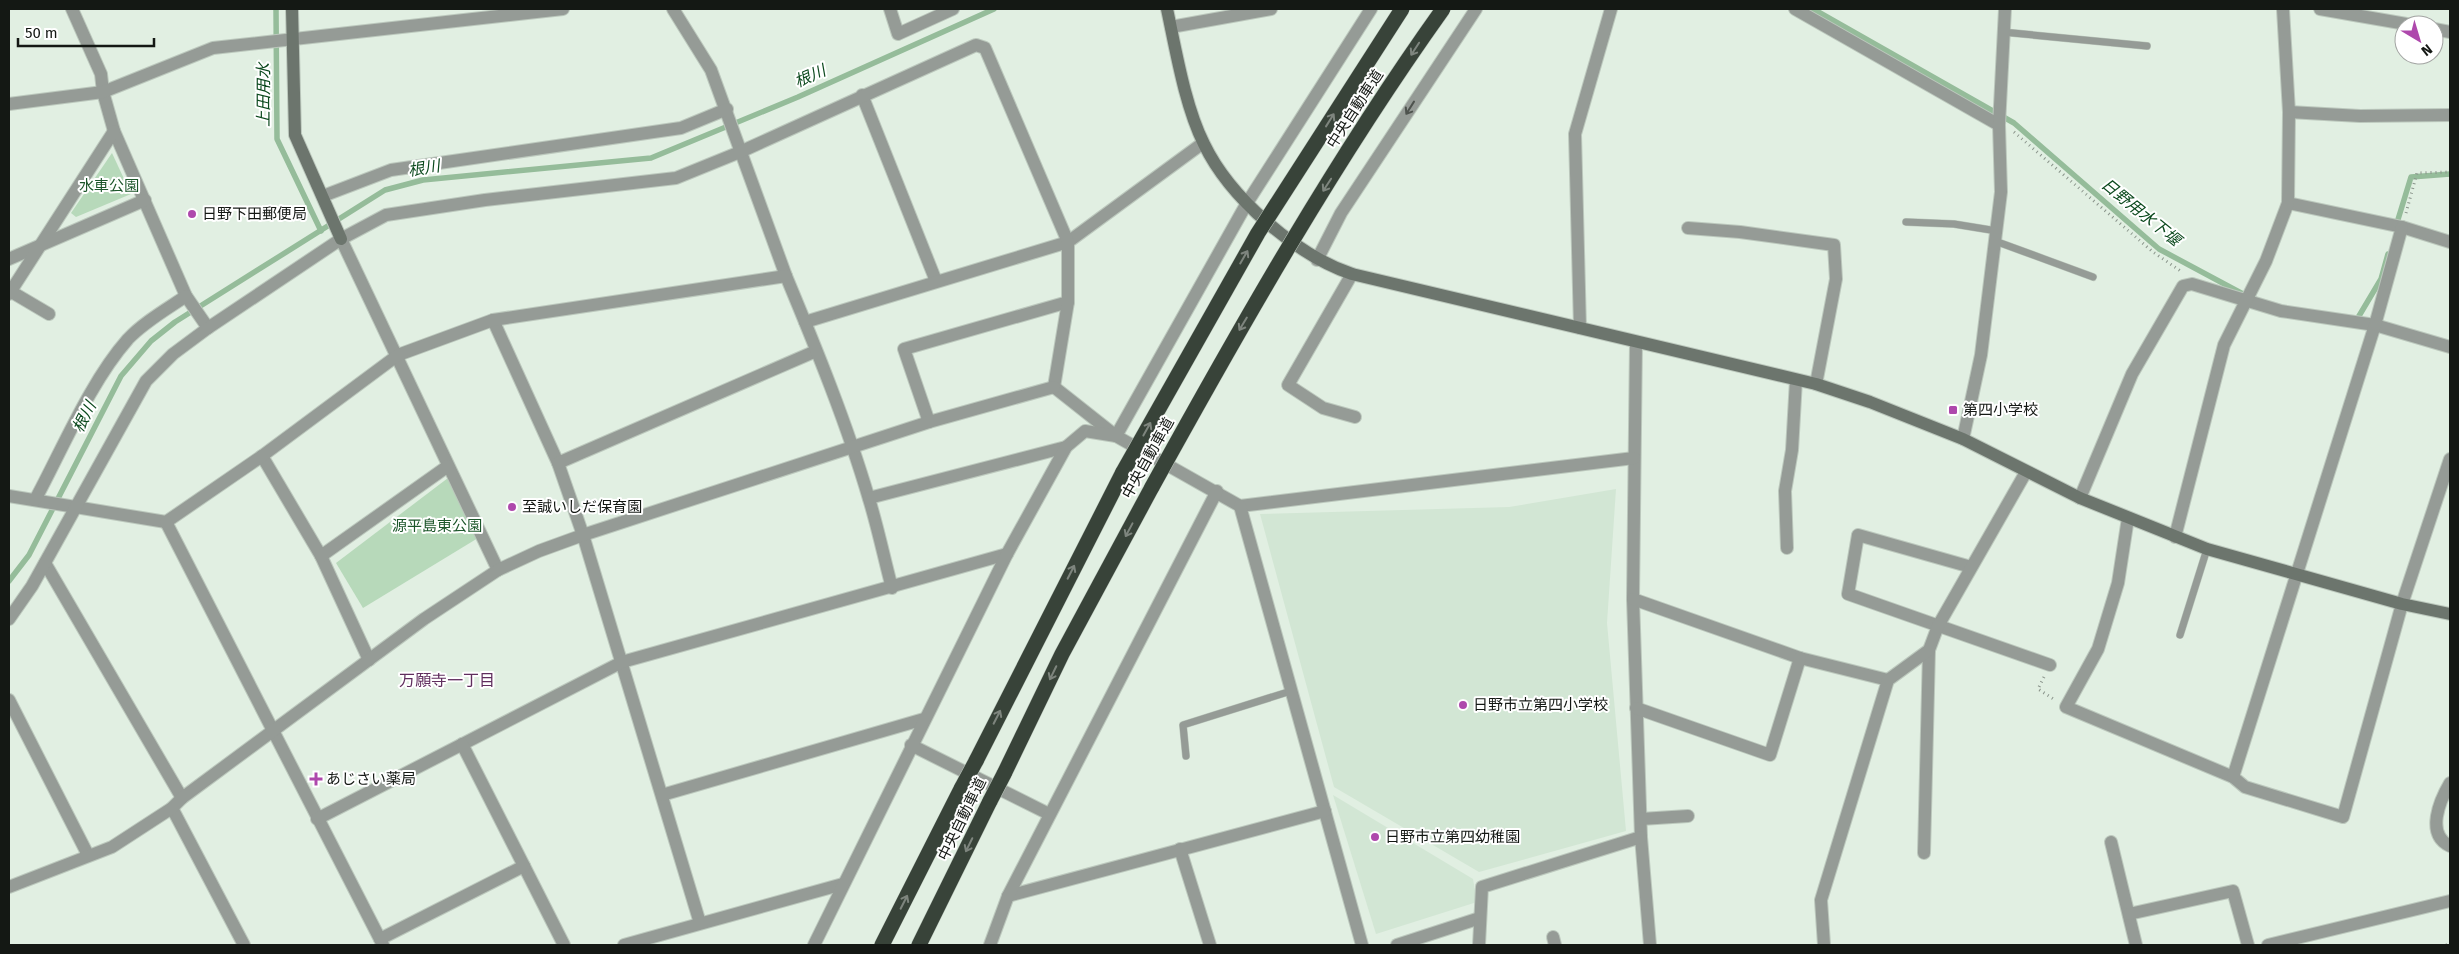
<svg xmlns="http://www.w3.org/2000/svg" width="2459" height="954" viewBox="0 0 2459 954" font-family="'Fira Sans','Noto Sans JP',sans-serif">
<rect width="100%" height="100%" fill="#e1efe2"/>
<g fill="#d2e6d4">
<path d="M1616 489 1607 623 1626 831 1479 872 1334 787 1260 514 1509 507Z"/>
<path d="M1333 795 1473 879 1477 902 1376 934Z"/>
</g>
<g fill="#b7d9ba">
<path d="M112 153 131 194 76 217 71 213Z"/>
<path d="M448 478 478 538 363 608 336 563Z"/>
</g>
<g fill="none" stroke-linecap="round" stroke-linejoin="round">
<g stroke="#95bc9a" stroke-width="5.5">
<path d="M276 9 277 139 321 231"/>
<path d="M1813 9 2014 123 2159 249 2243 294"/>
<path d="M2396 226 2411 177 2450 174"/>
<path d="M2356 321 2381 279 2388 254"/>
<path d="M9 581 29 555 121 376 151 341 175 322 385 190 423 180 651 158 798 97 994 9"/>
</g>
<g stroke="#bcc8bd" stroke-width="8">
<g id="lane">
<path d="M2002 32 2147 46"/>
<path d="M1906 222 1954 224 1997 231"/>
<path d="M1995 241 2093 277"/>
<path d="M2180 635 2207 549"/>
<path d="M1186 756 1183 725 1291 691"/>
</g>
</g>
<g stroke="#bcc8bd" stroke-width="14">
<g id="street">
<path d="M72 9 101 74 103 92 114 131 186 296 208 328"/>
<path d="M673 9 711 70 786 276"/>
<path d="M890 9 898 34 953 9"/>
<path d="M1795 9 1999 125"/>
<path d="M2320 9 2412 25"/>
<path d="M1171 27 1271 9"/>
<path d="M2434 29 2450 32"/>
<path d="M862 95 936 281"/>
<path d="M9 104 103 92 213 48 563 9"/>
<path d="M2289 112 2360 116 2450 115"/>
<path d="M323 196 391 170 681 128 727 109"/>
<path d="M2288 203 2402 227 2450 242"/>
<path d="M1688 228 1740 232 1834 245 1836 279 1816 384"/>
<path d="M341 239 498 570"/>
<path d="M9 259 145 200"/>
<path d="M1317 260 1341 213 1476 9"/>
<path d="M1352 274 1288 385 1323 408 1355 417"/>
<path d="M10 291 49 314"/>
<path d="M9 294 114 131"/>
<path d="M493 320 558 463 583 535 700 923"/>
<path d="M805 322 1068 242 1203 143"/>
<path d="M1580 328 1575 134 1611 9"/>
<path d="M1636 342 1633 599 1641 837 1650 945"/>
<path d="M1054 387 1116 436 1240 506 1634 458"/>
<path d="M929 422 904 349 1068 302"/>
<path d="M1963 439 1981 355 2001 192 1999 125 2005 9"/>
<path d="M262 456 321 556 369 660"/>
<path d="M558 463 816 351"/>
<path d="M9 496 166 522 262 456 398 355 493 320 786 276C816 348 847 424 869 499 878 528 884 558 892 588"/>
<path d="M869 498 1066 447"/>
<path d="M2080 498 2132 374 2183 286 2192 284 2281 311 2375 325 2450 347"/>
<path d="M35 500C62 450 90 382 128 339 144 322 167 309 186 296"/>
<path d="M1240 506 1362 945"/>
<path d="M2128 518 2118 583 2098 649 2066 707 2233 777 2245 787 2343 817 2402 604 2450 459"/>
<path d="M166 522 383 945"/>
<path d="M2175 537 2224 345 2266 261 2288 203 2289 112 2283 9"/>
<path d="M1787 548 1785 491 1792 450 1796 380"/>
<path d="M321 556 448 466"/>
<path d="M45 563 182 798"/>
<path d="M1971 567 1858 535 1848 594 2050 665"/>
<path d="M1633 599 1800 658 1888 680"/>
<path d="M9 619 32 586 146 381 173 354 208 328 341 239 386 215 485 200 676 178 740 152 976 45 985 48 1068 242V302L1054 387"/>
<path d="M9 700 88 855"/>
<path d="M1636 708 1770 755 1800 658"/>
<path d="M911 745 1049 814"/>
<path d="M2233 777 2375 325 2402 227"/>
<path d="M2450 783C2440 800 2425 834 2450 846"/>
<path d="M662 795 924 719"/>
<path d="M172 808 244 945"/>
<path d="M317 819 622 662 1007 554"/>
<path d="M1641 819 1688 816"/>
<path d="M2111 842 2136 945"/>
<path d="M1180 849 1210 945"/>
<path d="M1924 853 1929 650"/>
<path d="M524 866 564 945"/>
<path d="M9 887 112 847 172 808 182 798 424 619 498 570 539 551 583 535 929 422 1054 387"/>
<path d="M1008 896 1325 811"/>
<path d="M2129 914 2233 891 2248 945"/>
<path d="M1553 937 1555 945"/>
<path d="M380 939 524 866 462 744"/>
<path d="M624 945 843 884"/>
<path d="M814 945 1007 554 1066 447 1085 431 1116 436 1247 203 1371 9"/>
<path d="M990 945 1008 896 1217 491"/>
<path d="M1397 945 1480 918"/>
<path d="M1479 945 1482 887 1641 837"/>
<path d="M1824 945 1821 900 1888 680 1929 650 1938 626 2026 472"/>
<path d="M2268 945 2450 901"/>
</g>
</g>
<g stroke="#bcc8bd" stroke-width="14">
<g id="secondary">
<path d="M292 9 295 135 341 239"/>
<path d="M1167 9C1176 51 1185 106 1204 144 1230 198 1296 255 1352 274L1816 384 1870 402 1963 439 2080 498 2207 549 2402 604 2450 614"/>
</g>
</g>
<g stroke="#bcc8bd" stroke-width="16">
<g id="highway">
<path d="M976 761 1123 472"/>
<path d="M1004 774 1062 654 1152 487"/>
<path d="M882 945 962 787"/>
<path d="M919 945 990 801"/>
</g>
</g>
<g stroke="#8a948b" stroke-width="3" stroke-dasharray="1 4" stroke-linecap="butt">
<path d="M2014 132 2153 252 2182 272"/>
<path d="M2406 213 2417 173 2450 172"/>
<path d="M2044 677 2038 689 2055 700"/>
<path d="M2446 945 2450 944"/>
</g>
<use href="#lane" stroke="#959b96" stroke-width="7"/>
<use href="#street" stroke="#959b96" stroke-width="12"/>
<use href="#secondary" stroke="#6c756d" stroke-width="12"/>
<use href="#highway" stroke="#384339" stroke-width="15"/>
<g stroke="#bcc8bd" stroke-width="16" stroke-linecap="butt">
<g id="highway-bridge">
<path d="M1123 472 1258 233 1402 9"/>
<path d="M1152 487C1242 324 1335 160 1443 9"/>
<path d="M962 787 976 761"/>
<path d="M990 801 1004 774"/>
</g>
</g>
<use href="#highway-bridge" stroke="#384339" stroke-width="15"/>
</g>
<defs><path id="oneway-shaft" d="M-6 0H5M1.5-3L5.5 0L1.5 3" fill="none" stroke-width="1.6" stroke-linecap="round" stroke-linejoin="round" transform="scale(1.25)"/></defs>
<g stroke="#7e857e">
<use href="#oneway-shaft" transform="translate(1415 49) rotate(123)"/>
<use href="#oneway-shaft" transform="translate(1330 120) rotate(-58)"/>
<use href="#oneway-shaft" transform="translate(1327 185) rotate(123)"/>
<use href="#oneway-shaft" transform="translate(1244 257) rotate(-60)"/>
<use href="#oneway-shaft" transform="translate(1243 324) rotate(121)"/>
<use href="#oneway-shaft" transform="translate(1147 429) rotate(-61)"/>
<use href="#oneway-shaft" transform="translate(1129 530) rotate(118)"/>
<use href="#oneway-shaft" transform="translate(1071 572) rotate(-63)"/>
<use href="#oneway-shaft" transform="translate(1053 673) rotate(116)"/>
<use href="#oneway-shaft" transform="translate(997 717) rotate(-63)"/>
<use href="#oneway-shaft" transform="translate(969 845) rotate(116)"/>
<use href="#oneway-shaft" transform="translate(904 902) rotate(-63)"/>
</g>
<use stroke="#4e534e" href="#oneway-shaft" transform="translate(1410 108) rotate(122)"/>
<g fill="#ae48ac" stroke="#fff" stroke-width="2">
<circle cx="192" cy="214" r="5"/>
<rect x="1948" y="405" width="10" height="10" rx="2.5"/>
<circle cx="512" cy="507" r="5"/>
<circle cx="1463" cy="705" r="5"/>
<path d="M313.5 771.5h5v5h5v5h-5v5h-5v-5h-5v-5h5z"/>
<circle cx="1375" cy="837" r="5"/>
</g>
<g text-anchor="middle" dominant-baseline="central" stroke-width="4" stroke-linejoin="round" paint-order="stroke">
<g font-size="15" fill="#141814" stroke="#fff">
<text transform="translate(1355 109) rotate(-57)">中央自動車道</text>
<text transform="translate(1148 458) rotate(-61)">中央自動車道</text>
<text transform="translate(962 819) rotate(-64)">中央自動車道</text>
</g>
<g font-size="15" fill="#1c562a" stroke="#fff">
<text x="109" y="186">水車公園</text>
<text x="437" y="526">源平島東公園</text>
</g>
<g font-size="15" fill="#141814" stroke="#fff" text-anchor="start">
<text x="202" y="214">日野下田郵便局</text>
<text x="1963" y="410">第四小学校</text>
<text x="522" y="507">至誠いしだ保育園</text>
<text x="1473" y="705">日野市立第四小学校</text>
<text x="326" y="779">あじさい薬局</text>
<text x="1385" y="837">日野市立第四幼稚園</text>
</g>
<g font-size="16" font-style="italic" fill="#0b491d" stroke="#fff">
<text transform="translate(810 76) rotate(-24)">根川</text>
<text transform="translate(263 95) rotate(-90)">上田用水</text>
<text transform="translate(424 168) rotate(-9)">根川</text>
<text transform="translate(2141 212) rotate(39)">日野用水下堰</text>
<text transform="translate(84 417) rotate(-63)">根川</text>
</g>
<g font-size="16" fill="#602e5e" stroke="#fff">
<text x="447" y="680">万願寺一丁目</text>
</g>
</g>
<rect width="2459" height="954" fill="none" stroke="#141814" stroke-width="20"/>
<g transform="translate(2419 40) rotate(142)"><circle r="24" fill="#ffffff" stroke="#a1a3a1"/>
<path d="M0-4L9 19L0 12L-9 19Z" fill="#ae48ac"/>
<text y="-8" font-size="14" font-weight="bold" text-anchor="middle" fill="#141814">N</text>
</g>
<path d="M18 38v8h136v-8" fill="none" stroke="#141814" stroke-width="2.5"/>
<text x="25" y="38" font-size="15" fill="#141814" stroke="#ffffff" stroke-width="4" paint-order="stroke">50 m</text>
</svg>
